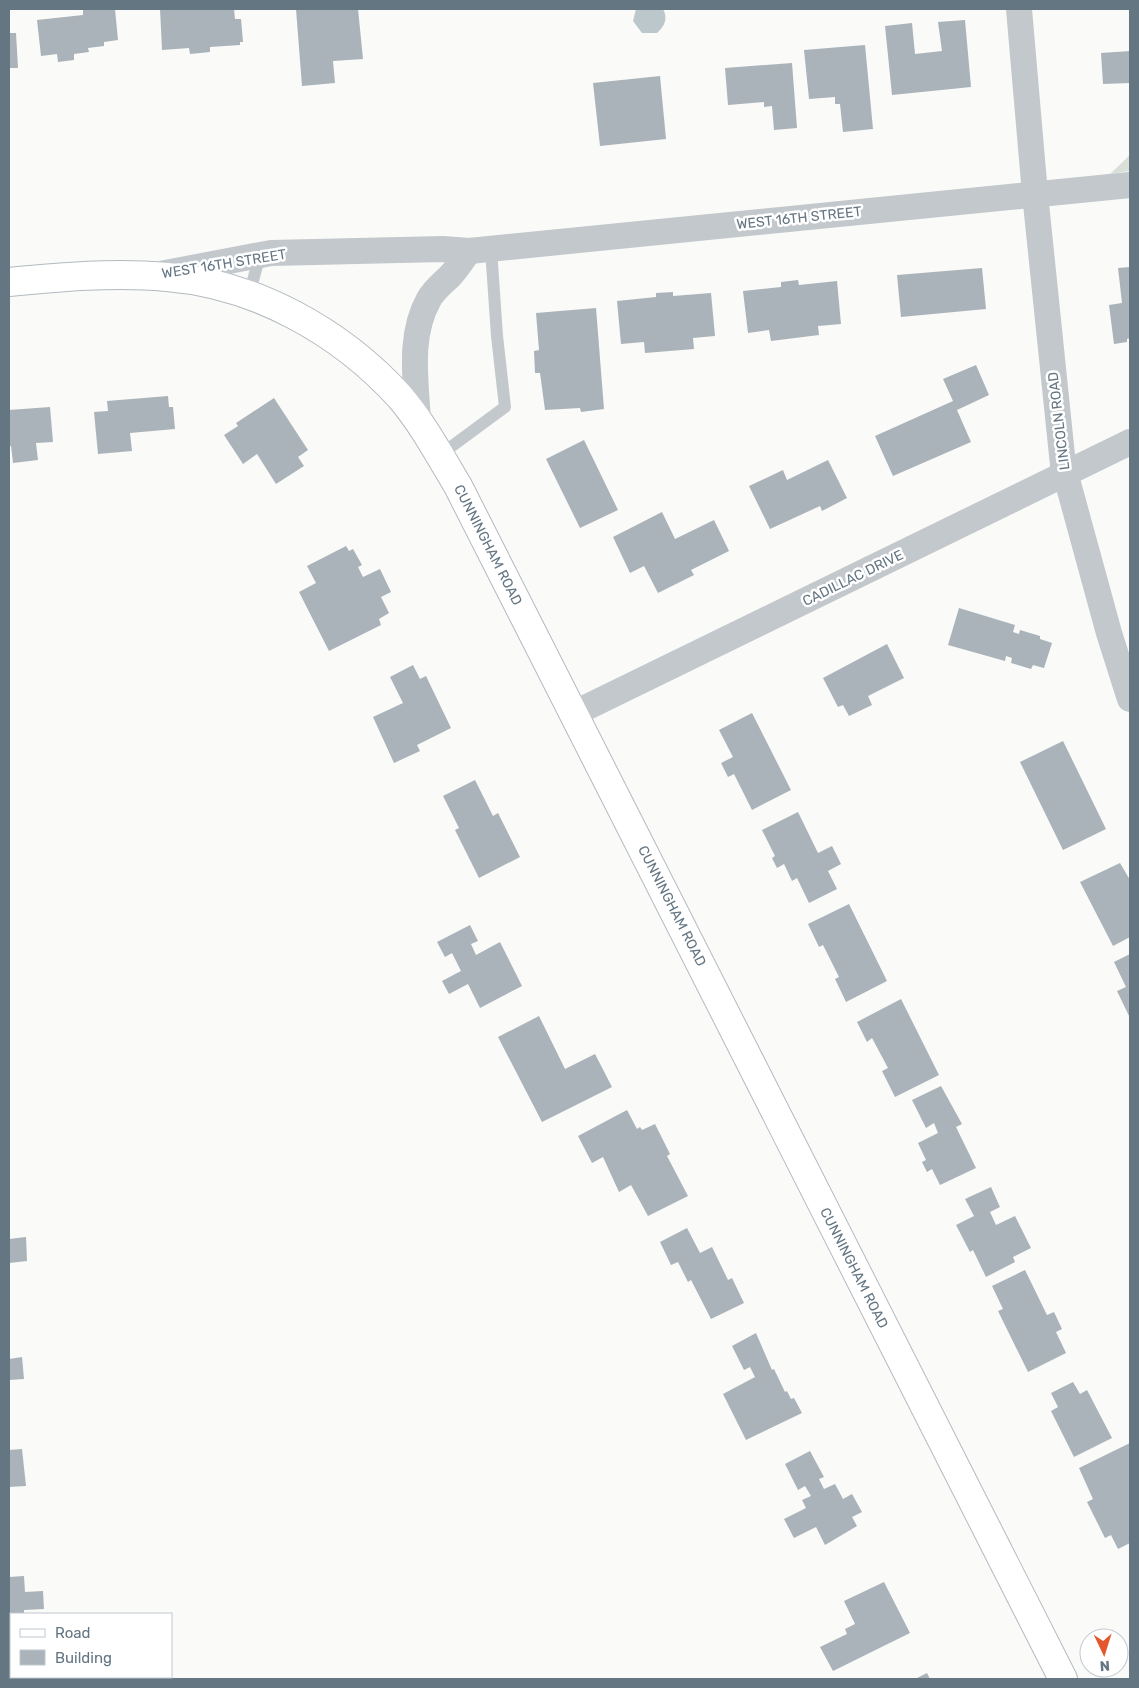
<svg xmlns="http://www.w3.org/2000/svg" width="1139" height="1688" viewBox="0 0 1139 1688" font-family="Rubik,sans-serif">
<rect width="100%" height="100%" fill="#fafaf8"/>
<path fill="#dadfd7" d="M1130 155V171L1110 174Z"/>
<path fill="#bbc7cb" d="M636 9H663C668 18 665 26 657 33H642L633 21Z"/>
<g fill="#aab3b9">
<path d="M83 9H115L118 40 104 42V46L88 48 89 52 74 54V60L58 62 57 54 41 56 37 20 83 15Z"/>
<path d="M160 9H234L235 19H241L243 42H240V45L210 47V52L190 54 189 48 162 50Z"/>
<path d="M296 9H358L363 59 333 61 335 83 302 86Z"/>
<path d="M965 20 971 87 892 95 885 26 912 23 915 54 942 51 938 22Z"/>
<path d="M9 33H16L18 68H9Z"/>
<path d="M865 45 873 129 843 132 840 104H835V97L809 99 804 50Z"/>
<path d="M1130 51V83L1103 84 1101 53Z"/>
<path d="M792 63 797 128 774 130 772 106 764 107V102L728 105 725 68Z"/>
<path d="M660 76 666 139 600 146 593 83Z"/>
<path d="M1130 267V338L1127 339V342L1114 344 1109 305 1122 303 1118 268Z"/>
<path d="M982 268 986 309 901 317 897 275Z"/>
<path d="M798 280 799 285 837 281 841 324 818 326 819 335 771 341 769 330 748 333 743 291 781 287V282Z"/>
<path d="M673 292V296L711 293 715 336 693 338 694 349 645 353 644 342 621 344 617 301 656 297V293Z"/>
<path d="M596 308 604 409 581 412 580 408 545 410 540 373H535L534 351 539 350 536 313Z"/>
<path d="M976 365 989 395 957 410 971 442 893 476 875 436 953 401 943 379Z"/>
<path d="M168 396 169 407H173L175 429 130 433 132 451 98 454 94 412 108 411 107 401Z"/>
<path d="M274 398 308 450 298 457 304 466 276 484 257 454 243 464 224 435 238 426 236 423Z"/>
<path d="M50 407 53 442 36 443 38 460 13 463 11 446H9V410Z"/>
<path d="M584 440 618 510 580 528 546 459Z"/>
<path d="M828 460 847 498 822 511 820 506 770 529 749 486 783 470 787 480Z"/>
<path d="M662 512 675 539 714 520 729 551 691 570 694 575 658 593 644 566 630 573 613 537Z"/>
<path d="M346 546 349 551 353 549 362 565 358 567 363 577 380 569 391 592 381 597 389 613 379 619 381 625 329 651 299 592 316 583 307 566Z"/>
<path d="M959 608 1015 625 1013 632 1019 634 1020 630 1040 636V639L1052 643 1044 668 1033 665 1031 669 1011 663 1012 658 1006 656 1005 661 948 645Z"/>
<path d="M887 644 904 678 868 696 872 705 849 716 843 705 838 707 823 678Z"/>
<path d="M413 665 420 679 426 676 451 728 417 745 420 751 394 763 373 717 403 703 390 677Z"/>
<path d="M752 713 791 790 752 810 734 774 728 777 721 763 733 757 719 730Z"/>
<path d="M1063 741 1106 829 1063 850 1020 762Z"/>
<path d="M475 780 493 816 498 813 520 857 479 878 455 830 459 828 443 796Z"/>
<path d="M798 812 818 853 832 846 841 864 828 871 837 889 809 903 797 878 792 881 784 864 777 868 772 858 775 856 762 830Z"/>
<path d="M1120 863 1130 880V937L1113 946 1080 882Z"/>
<path d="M849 904 887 981 846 1002 835 979 839 977 823 945 819 947 808 924Z"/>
<path d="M470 925 478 941 471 944 476 955 500 942 522 986 480 1008 468 984 449 994 442 981 461 971 452 953 445 957 437 942Z"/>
<path d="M1130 954V1018L1117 991 1126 987 1114 962Z"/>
<path d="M901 999 939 1075 895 1097 882 1071 888 1068 872 1038 867 1042 857 1022Z"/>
<path d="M539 1016 565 1069 595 1054 612 1087 542 1122 498 1037Z"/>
<path d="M941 1086 962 1124 956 1127 976 1168 940 1185 932 1169 927 1172 922 1162 926 1160 918 1143 938 1133 934 1123 926 1128 912 1100Z"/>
<path d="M627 1110 637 1129 640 1127 642 1130 655 1124 670 1154 667 1156 688 1196 648 1216 631 1185 619 1192 603 1157 592 1163 578 1136Z"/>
<path d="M991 1187 1000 1207 990 1212 996 1225 1015 1216 1031 1248 1013 1257 1015 1262 986 1277 973 1250 970 1252 956 1225 974 1216 965 1199Z"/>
<path d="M687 1228 700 1253 712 1247 728 1280 732 1278 744 1303 711 1319 691 1280 688 1282 678 1262 671 1265 660 1242Z"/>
<path d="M26 1237 27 1261 9 1263V1239Z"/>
<path d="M1025 1270 1047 1315 1054 1312 1062 1329 1056 1332 1066 1353 1028 1372 998 1311 1003 1309 992 1286Z"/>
<path d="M756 1333 772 1370 774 1369 785 1392 787 1391 791 1399 794 1398 802 1413 746 1440 723 1394 755 1377 750 1367 744 1370 732 1346Z"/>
<path d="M22 1357 24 1379 9 1380V1359Z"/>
<path d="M1073 1382 1080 1394 1087 1390 1112 1438 1074 1457 1051 1411 1058 1407 1051 1393Z"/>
<path d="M1130 1443V1543L1118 1549 1111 1535 1105 1538 1087 1502 1093 1499 1079 1468Z"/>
<path d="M22 1449 26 1486 9 1487V1450Z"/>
<path d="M810 1451 824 1477 819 1479 824 1489 835 1484 843 1499 852 1494 862 1512 852 1517 857 1526 825 1545 816 1527 794 1538 784 1519 806 1508 802 1500 811 1496 805 1486 798 1490 785 1464Z"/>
<path d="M24 1576 25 1592 43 1591 44 1609 24 1610V1614H11V1653H9V1577Z"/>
<path d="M884 1582 910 1633 833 1671 820 1647 847 1634 845 1629 855 1624 844 1601Z"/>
<path d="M927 1673 930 1679H915Z"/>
</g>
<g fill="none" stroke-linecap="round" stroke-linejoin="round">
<g stroke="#b3babf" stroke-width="30">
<path id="secondary" d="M9 282C61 277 114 272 167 277 256 284 341 332 400 397 423 424 440 456 458 486L1063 1679"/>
</g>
<g stroke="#c3c8cc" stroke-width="12">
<path d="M249 295 260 255"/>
<path d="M440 455 505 407 497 336 491 249"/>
</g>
<g stroke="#c3c8cc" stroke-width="26">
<path d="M1019 9 1035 194 1063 465 1109 633 1130 699"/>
<path d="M160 274 271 253 443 249 469 251 1130 185"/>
<path d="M418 422C416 381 408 336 429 299 434 290 442 284 450 276 457 269 463 259 469 251"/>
<path d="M575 713 1130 442"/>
</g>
<use href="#secondary" stroke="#fff" stroke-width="28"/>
</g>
<g text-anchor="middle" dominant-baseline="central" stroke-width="5" stroke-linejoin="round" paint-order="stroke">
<g font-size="14" fill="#657683" stroke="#fff">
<text transform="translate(799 218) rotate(-6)">WEST 16TH STREET</text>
<text transform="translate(224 264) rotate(-9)">WEST 16TH STREET</text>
<text transform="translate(1059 421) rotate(-97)">LINCOLN ROAD</text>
<text transform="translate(488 545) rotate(63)">CUNNINGHAM ROAD</text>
<text transform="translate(853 578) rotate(-26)">CADILLAC DRIVE</text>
<text transform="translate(672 906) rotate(63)">CUNNINGHAM ROAD</text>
<text transform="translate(854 1268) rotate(63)">CUNNINGHAM ROAD</text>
</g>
</g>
<rect width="1139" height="1688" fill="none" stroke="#657683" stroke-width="20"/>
<rect x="10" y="1613" width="162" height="65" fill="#ffffff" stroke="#c1c8cd"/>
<rect x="20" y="1629" width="25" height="8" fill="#ffffff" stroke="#c1c8cd"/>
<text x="55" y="1638" font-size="15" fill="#657683">Road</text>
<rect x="20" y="1650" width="25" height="15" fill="#aab3b9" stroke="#c1c8cd"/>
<text x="55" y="1663" font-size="15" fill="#657683">Building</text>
<g transform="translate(1104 1653) rotate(176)"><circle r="24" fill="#ffffff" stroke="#c1c8cd"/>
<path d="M0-4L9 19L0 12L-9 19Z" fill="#e4572e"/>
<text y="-8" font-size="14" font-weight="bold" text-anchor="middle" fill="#657683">N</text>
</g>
</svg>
